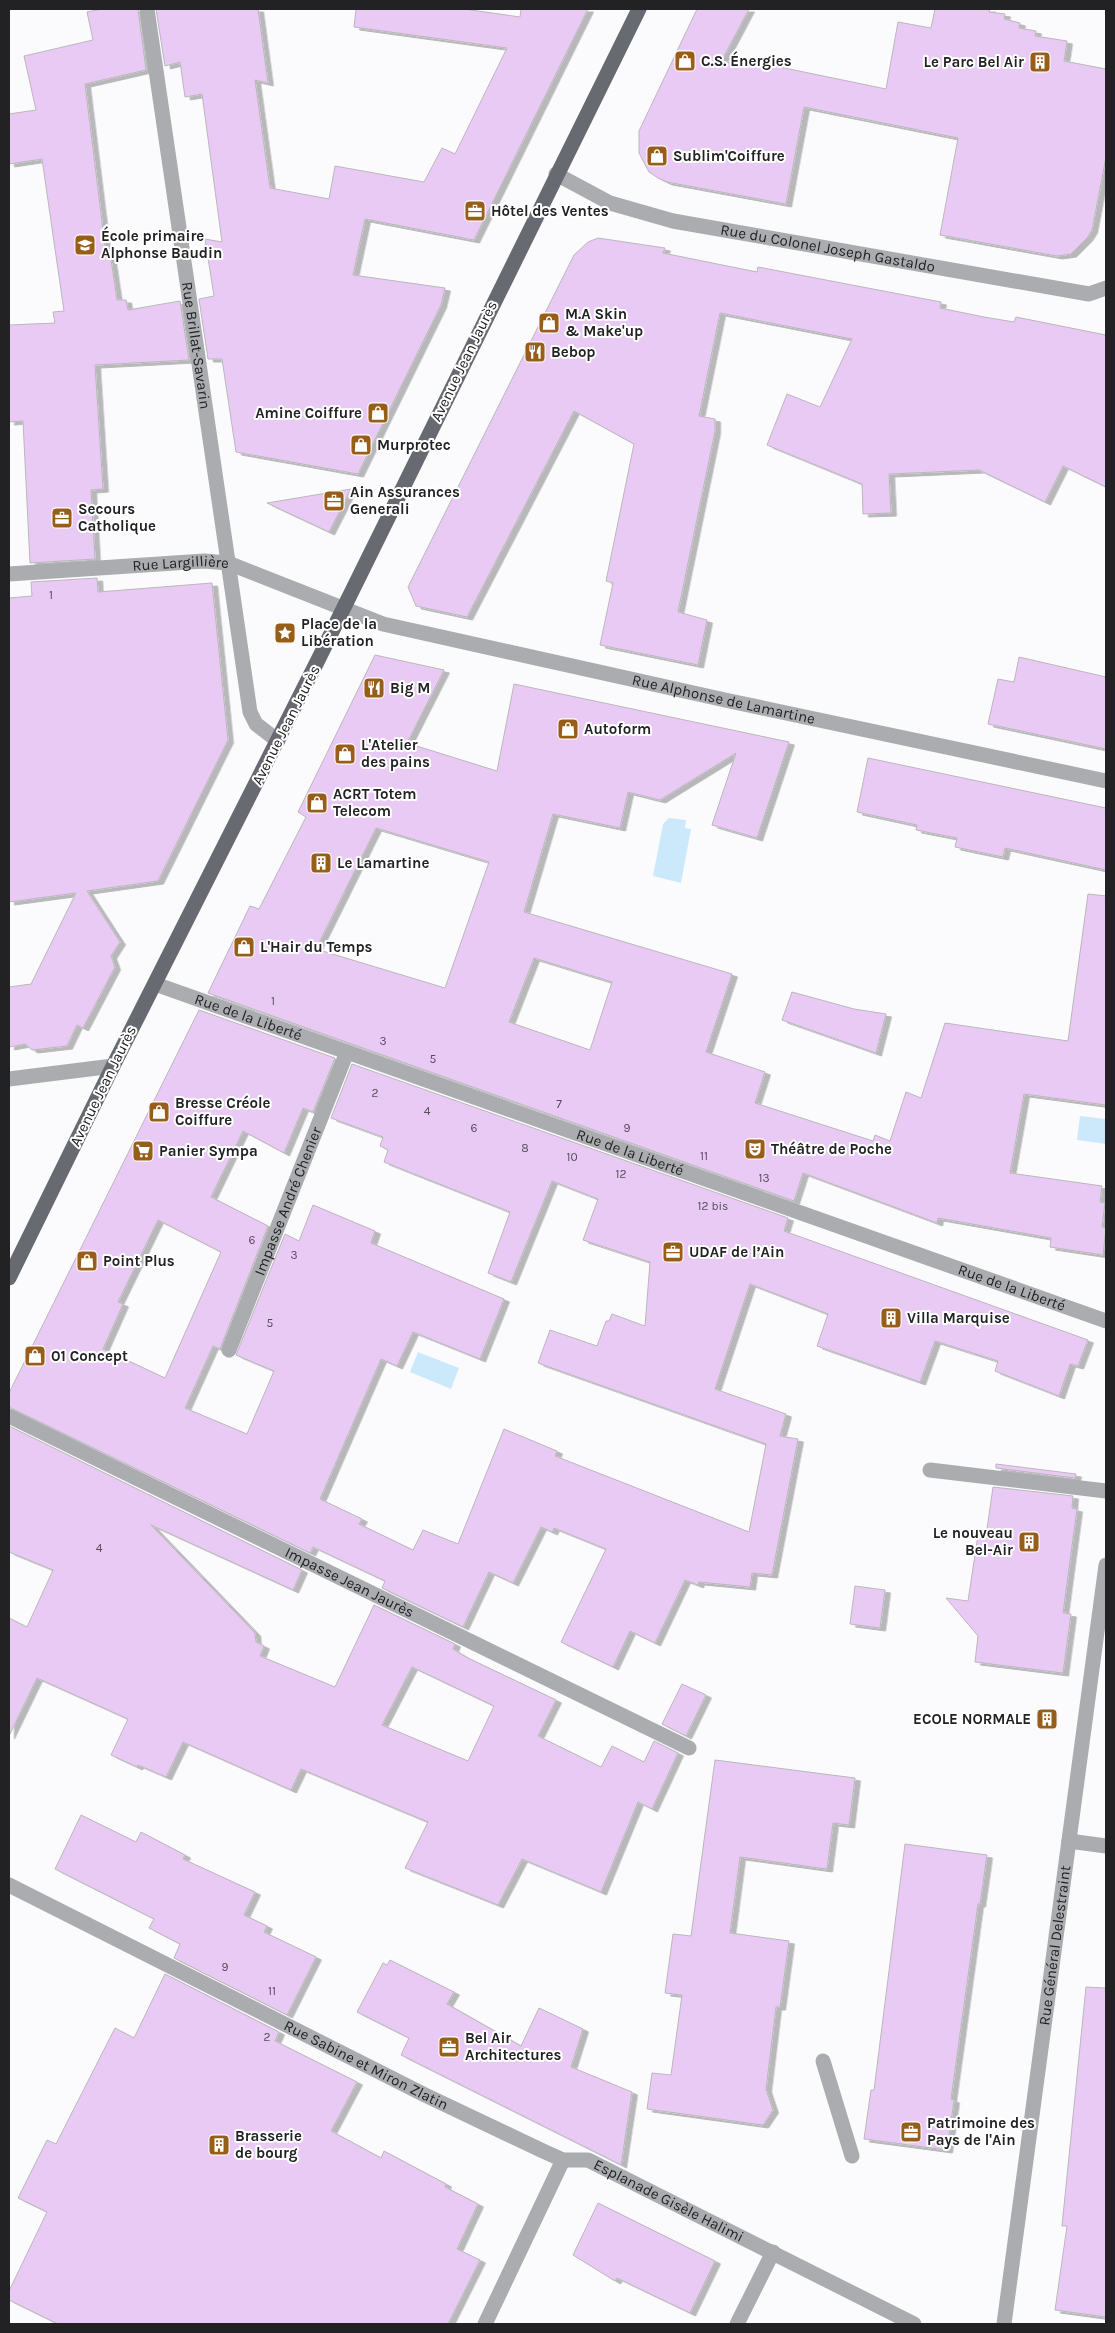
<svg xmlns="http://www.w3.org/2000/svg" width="1115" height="2333" viewBox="0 0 1115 2333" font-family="Karla,sans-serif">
<defs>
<filter id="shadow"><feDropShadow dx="5.5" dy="3" stdDeviation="0" flood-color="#0004"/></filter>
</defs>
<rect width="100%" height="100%" fill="#fbfbfe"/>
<g fill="#cce9fb">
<path d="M669 818 686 820 685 828 691 829 681 883 653 876 663 824Z"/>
<path d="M1080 1116 1106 1119V1144L1077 1140Z"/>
<path d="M418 1352 459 1368 451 1389 410 1372Z"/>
</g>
<g fill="#e9caf4" stroke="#bbb6bc" fill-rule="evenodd" filter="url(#shadow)">
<path d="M102 9H138L146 70 85 84 106 254 110 253 117 300H126L128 310 180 301 189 360 95 365 103 489 91 490 95 559 30 563 23 421 9 422V325L55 323 53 312 64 311 42 159 9 164V114L36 110 24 56 93 40 87 12Z"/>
<path d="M156 9H258L268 83 255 80 270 188 329 199 335 166 424 182 442 148 455 154 507 48 354 27 356 9H464L520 17 521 9H588L474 240 365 219 353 275 445 288 441 305 358 474 236 452 222 359H208L199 299 214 296 205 239 222 242 202 94 185 97 180 62 165 66Z"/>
<path d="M697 9H749L721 62 775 66 886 89 898 22 931 28 935 9H990L989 12 1005 14 1004 19 1020 23 1019 28 1036 31 1035 36 1067 41 1064 61 1106 69V157L1092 230 1087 238 1071 254 1057 256 940 235 958 138 804 107 786 204 667 182 658 178 649 172 639 153V131Z"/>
<path d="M598 238 665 248 663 253 757 272 758 267 941 302 940 308 984 317 1014 322 1016 317 1106 335V487L1063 466 1045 502 979 470 889 474 891 513 863 514 862 484 767 445 787 394 820 407 852 339 720 313 699 416 715 419V431L678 612 707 620 698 665 600 645 613 583 606 581 634 444 574 411 467 617 416 606 408 587 574 255 588 242Z"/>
<path d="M351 489 329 532 267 503Z"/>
<path d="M97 578 98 592 212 583 228 740 158 881 87 891 120 942 111 956 115 967 83 1028 77 1025 67 1046 32 1050 25 1044 9 1047V987L31 984 76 893 9 902V598L32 596 31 582Z"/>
<path d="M375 655 444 670 407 743 497 771 514 684 789 742 757 838 712 825 736 753 660 800 628 792 620 828 553 814 524 912 732 974 706 1052 765 1072 755 1103 873 1141 875 1135 890 1141 906 1092 921 1098 945 1023 1068 1041 1088 894 1106 896V1105L1024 1094 1010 1173 1102 1186 1100 1202 1105 1203 1102 1227 1106 1228 1103 1255 1050 1247 1051 1238 938 1218 937 1223 803 1173 794 1201 208 993 250 906 259 909 306 817 298 812ZM376 828 489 862 445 988 316 949ZM534 958 612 982 590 1050 509 1022Z"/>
<path d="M1019 657 1106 677V749L988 724 998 679 1014 682Z"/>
<path d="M868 758 1106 808V870L1005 848 1003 857 955 847 957 838 916 830 917 825 857 812Z"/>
<path d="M792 992 854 1009 886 1014 876 1053 782 1020Z"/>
<path d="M199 1010 335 1058 313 1112 303 1108 284 1153 243 1131 211 1197 268 1226 220 1349 213 1346 185 1408 247 1434 274 1371 236 1355 285 1234 299 1241 313 1205 375 1231 371 1243 504 1299 480 1359 413 1332 397 1366 381 1359 320 1499 362 1519 359 1524 413 1550 423 1530 458 1544 504 1429 557 1451 555 1456 749 1532 766 1444 538 1363 550 1330 597 1346 606 1321H609L612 1314 645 1326 650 1262 583 1240 598 1199 552 1181 511 1282 488 1273 510 1212 384 1162 388 1150 380 1146 383 1137 331 1118 352 1064 788 1218 784 1231 1088 1340 1078 1366 1070 1364 1059 1396 995 1371 998 1361 935 1341 920 1382 817 1346 828 1314 750 1284 715 1389 786 1414 780 1436 798 1439 772 1575 752 1573 750 1587 699 1582 698 1585 685 1580 655 1643 630 1631 613 1667 561 1642 606 1549 554 1528 552 1532 541 1527 513 1583 489 1572 463 1627 382 1588 385 1581 313 1547 310 1553 9 1407V1393ZM158 1220 221 1252 165 1378 103 1349 123 1304 118 1302Z"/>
<path d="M9 1426 302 1570 293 1590 151 1525 255 1633 256 1642 264 1646 260 1656 335 1687 374 1605 455 1644 453 1649 466 1657 556 1700 538 1736 601 1767 612 1746 644 1762 654 1741 678 1753 652 1809 638 1802 601 1892 522 1859 498 1905 405 1868 428 1822 301 1769 291 1790 183 1742 166 1777 138 1765 137 1767 111 1755 128 1719 37 1678 9 1736V1618L27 1627 53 1570 9 1552ZM412 1667 494 1706 468 1761 382 1725Z"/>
<path d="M996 1464 1076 1474 1075 1478 996 1468Z"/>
<path d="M993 1487 1073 1496 1072 1508 1077 1509 1063 1613 1071 1614 1063 1673 975 1662 978 1636 946 1598 968 1601 978 1535 986 1536Z"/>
<path d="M855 1586 885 1590 880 1628 850 1624Z"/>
<path d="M682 1684 706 1695 686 1736 662 1724Z"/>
<path d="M715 1760 855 1778 849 1825 833 1823 827 1869 740 1857 730 1933 789 1941 780 2007H776L766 2089 773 2110 763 2125 647 2109 652 2073 671 2075 682 1995 665 1993 673 1934 691 1936Z"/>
<path d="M81 1815 136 1842 141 1832 185 1855 183 1859 255 1892 244 1915 267 1926 264 1932 316 1957 287 2015 174 1958 180 1944 149 1928 154 1919 55 1869Z"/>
<path d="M905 1844 987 1855 980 1904H978L951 2099 954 2100 947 2150 864 2139 871 2090H874Z"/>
<path d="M390 1960 454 1992 447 2004 521 2046 539 2008 583 2029 571 2067 632 2092 621 2165 401 2055 409 2038 357 2012 383 1963 387 1965Z"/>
<path d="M165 1974 279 2032 275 2041 357 2082 331 2131 381 2158 384 2151 446 2184 445 2187 478 2204 457 2249 480 2260 448 2324H58L9 2300V2291L47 2212 18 2198 47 2140 56 2144 115 2028 134 2038Z"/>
<path d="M1086 1987 1106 1988V2317L1055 2310 1067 2226H1062Z"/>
<path d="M598 2203 715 2261 690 2313 617 2278 615 2281 573 2255Z"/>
</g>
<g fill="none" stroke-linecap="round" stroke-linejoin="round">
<g stroke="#aaacaf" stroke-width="15">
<path d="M930 1470 1106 1491"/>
<path d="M823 2061 852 2156"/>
</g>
<g stroke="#aaacaf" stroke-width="15">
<path id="s1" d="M147 9 250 712 256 724 278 741"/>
<path id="s2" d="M556 174 610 203 673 221 1089 294 1106 288"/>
<path id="s3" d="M9 574 204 561 228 563 383 624 725 700 1106 781"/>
<path id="s4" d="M155 984 1106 1321"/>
<path d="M9 1079 113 1066"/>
<path id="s5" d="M229 1350 347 1052"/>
<path id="s6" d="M9 1416 689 1748"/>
<path d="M1069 1841 1106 1846"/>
<path id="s7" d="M9 1885 425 2095 543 2151 563 2160H588L914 2324"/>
<path d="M485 2324 563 2160"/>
<path d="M737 2324 773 2252"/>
<path id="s8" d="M1004 2324 1106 1565"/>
</g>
<path stroke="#676a70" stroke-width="15" d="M9 1278 113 1066 319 658 639 9"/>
</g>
<defs>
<g id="shop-square" transform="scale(1.125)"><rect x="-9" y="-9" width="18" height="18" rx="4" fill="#975e1a" stroke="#fff"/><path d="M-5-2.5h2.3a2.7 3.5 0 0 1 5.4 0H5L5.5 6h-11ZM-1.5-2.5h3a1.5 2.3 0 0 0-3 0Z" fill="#fff"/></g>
<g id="building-square" transform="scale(1.125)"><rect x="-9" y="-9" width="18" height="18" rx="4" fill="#975e1a" stroke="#fff"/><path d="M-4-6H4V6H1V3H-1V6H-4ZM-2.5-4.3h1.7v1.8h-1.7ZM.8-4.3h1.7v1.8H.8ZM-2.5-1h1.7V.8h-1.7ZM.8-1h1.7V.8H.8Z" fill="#fff"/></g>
<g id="office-square" transform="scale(1.125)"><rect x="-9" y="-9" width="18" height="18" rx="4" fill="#975e1a" stroke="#fff"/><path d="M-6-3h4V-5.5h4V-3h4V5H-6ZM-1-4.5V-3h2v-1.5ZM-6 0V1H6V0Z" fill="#fff"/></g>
<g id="school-square" transform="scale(1.125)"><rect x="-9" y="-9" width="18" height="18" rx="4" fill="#975e1a" stroke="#fff"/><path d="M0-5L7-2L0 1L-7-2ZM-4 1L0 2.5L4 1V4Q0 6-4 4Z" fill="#fff"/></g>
<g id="restaurant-square" transform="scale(1.125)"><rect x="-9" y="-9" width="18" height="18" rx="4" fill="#975e1a" stroke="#fff"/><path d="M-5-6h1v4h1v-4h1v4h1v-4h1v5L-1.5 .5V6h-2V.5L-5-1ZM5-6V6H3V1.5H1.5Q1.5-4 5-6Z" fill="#fff"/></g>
<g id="sight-square" transform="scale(1.125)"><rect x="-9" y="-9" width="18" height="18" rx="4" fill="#975e1a" stroke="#fff"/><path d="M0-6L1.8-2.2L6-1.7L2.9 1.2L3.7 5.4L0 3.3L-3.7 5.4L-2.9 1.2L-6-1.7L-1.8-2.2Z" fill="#fff"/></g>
<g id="theatre-square" transform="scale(1.125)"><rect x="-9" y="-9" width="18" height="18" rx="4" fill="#975e1a" stroke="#fff"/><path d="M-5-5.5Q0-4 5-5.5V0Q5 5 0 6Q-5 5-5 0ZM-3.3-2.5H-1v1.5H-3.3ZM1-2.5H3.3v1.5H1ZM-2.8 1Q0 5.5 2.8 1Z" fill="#fff"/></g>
<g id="supermarket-square" transform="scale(1.125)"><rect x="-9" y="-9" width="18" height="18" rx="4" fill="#975e1a" stroke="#fff"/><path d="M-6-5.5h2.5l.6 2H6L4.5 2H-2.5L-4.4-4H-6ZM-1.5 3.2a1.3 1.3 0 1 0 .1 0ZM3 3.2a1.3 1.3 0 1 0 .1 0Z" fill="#fff"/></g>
</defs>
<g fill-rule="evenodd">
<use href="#shop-square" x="685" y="61"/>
<use href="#building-square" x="1040" y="62"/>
<use href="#shop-square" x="657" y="156"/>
<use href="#office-square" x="475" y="211"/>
<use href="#school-square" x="85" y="245"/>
<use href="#shop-square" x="549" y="323"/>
<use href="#restaurant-square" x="535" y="352"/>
<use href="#shop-square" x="378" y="413"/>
<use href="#shop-square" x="361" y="445"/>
<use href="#office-square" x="334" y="501"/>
<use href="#office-square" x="62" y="518"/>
<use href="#sight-square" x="285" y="633"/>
<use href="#restaurant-square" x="374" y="688"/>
<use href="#shop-square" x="568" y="729"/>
<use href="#shop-square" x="345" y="754"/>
<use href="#shop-square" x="317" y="803"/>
<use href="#building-square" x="321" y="863"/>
<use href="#shop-square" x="244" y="947"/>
<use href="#shop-square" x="159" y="1112"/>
<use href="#theatre-square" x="755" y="1149"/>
<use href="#supermarket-square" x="143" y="1151"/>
<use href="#office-square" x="673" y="1252"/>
<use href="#shop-square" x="87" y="1261"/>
<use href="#building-square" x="891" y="1318"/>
<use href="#shop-square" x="35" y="1356"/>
<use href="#building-square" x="1029" y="1542"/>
<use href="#building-square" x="1047" y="1719"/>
<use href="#office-square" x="449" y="2047"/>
<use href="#office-square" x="911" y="2132"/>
<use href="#building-square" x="219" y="2145"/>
</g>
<g text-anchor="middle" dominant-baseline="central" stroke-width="4" stroke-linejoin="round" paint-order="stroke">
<g font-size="12" fill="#544c59">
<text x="51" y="595">1</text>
<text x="273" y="1001">1</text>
<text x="383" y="1041">3</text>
<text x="433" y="1059">5</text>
<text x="375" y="1093">2</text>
<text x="559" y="1104">7</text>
<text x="427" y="1111">4</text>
<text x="474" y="1128">6</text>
<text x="627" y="1128">9</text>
<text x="525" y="1148">8</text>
<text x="704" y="1156">11</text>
<text x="572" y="1157">10</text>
<text x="621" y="1174">12</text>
<text x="764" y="1178">13</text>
<text x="713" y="1206">12 bis</text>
<text x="252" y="1240">6</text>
<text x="294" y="1255">3</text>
<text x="270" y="1323">5</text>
<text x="99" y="1548">4</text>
<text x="225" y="1967">9</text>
<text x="272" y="1991">11</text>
<text x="267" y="2037">2</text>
</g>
<g font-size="15" font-weight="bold" fill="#222225" stroke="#fff" text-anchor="start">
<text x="701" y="61">C.S. Énergies</text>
<text x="1024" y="62" text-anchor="end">Le Parc Bel Air</text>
<text x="673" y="156">Sublim'Coiffure</text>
<text x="491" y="211">Hôtel des Ventes</text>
<text x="101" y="236">École primaire<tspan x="101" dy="17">Alphonse Baudin</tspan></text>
<text x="565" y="314">M.A Skin<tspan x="565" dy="17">&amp; Make'up</tspan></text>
<text x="551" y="352">Bebop</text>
<text x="362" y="413" text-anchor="end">Amine Coiffure</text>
<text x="377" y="445">Murprotec</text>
<text x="350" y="492">Ain Assurances<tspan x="350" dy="17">Generali</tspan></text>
<text x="78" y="509">Secours<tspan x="78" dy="17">Catholique</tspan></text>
<text x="301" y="624">Place de la<tspan x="301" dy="17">Libération</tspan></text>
<text x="390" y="688">Big M</text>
<text x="584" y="729">Autoform</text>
<text x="361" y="745">L'Atelier<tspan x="361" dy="17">des pains</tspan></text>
<text x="333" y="794">ACRT Totem<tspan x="333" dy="17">Telecom</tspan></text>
<text x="337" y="863">Le Lamartine</text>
<text x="260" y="947">L'Hair du Temps</text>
<text x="175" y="1103">Bresse Créole<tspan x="175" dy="17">Coiffure</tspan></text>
<text x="771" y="1149">Théâtre de Poche</text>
<text x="159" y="1151">Panier Sympa</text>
<text x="689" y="1252">UDAF de l’Ain</text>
<text x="103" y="1261">Point Plus</text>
<text x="907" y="1318">Villa Marquise</text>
<text x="51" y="1356">01 Concept</text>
<text x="1013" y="1533" text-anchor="end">Le nouveau<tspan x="1013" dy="17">Bel-Air</tspan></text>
<text x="1031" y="1719" text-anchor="end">ECOLE NORMALE</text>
<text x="465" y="2038">Bel Air<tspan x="465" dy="17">Architectures</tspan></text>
<text x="927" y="2123">Patrimoine des<tspan x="927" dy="17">Pays de l'Ain</tspan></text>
<text x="235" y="2136">Brasserie<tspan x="235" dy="17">de bourg</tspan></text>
</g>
<g font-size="15" fill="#222225" stroke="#fff">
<text stroke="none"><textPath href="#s2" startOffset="284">Rue du Colonel Joseph Gastaldo</textPath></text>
<text stroke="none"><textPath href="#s1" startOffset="340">Rue Brillat-Savarin</textPath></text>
<text transform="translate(464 361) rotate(-64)">Avenue Jean Jaurès</text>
<text stroke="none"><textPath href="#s3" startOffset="172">Rue Largillière</textPath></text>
<text stroke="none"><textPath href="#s3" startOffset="735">Rue Alphonse de Lamartine</textPath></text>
<text transform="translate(286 725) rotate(-63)">Avenue Jean Jaurès</text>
<text stroke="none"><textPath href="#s4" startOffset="99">Rue de la Liberté</textPath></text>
<text transform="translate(103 1086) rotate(-64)">Avenue Jean Jaurès</text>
<text stroke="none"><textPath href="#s4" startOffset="504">Rue de la Liberté</textPath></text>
<text stroke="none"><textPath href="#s5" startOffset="160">Impasse André Chenier</textPath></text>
<text stroke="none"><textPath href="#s4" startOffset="909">Rue de la Liberté</textPath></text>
<text stroke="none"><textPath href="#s6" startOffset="379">Impasse Jean Jaurès</textPath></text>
<text stroke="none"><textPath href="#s8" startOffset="382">Rue Général Delestraint</textPath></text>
<text stroke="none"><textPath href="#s7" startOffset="400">Rue Sabine et Miron Zlatin</textPath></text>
<text stroke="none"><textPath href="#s7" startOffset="734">Esplanade Gisèle Halimi</textPath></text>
</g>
</g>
<rect width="1115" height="2333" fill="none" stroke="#222225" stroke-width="20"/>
</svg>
